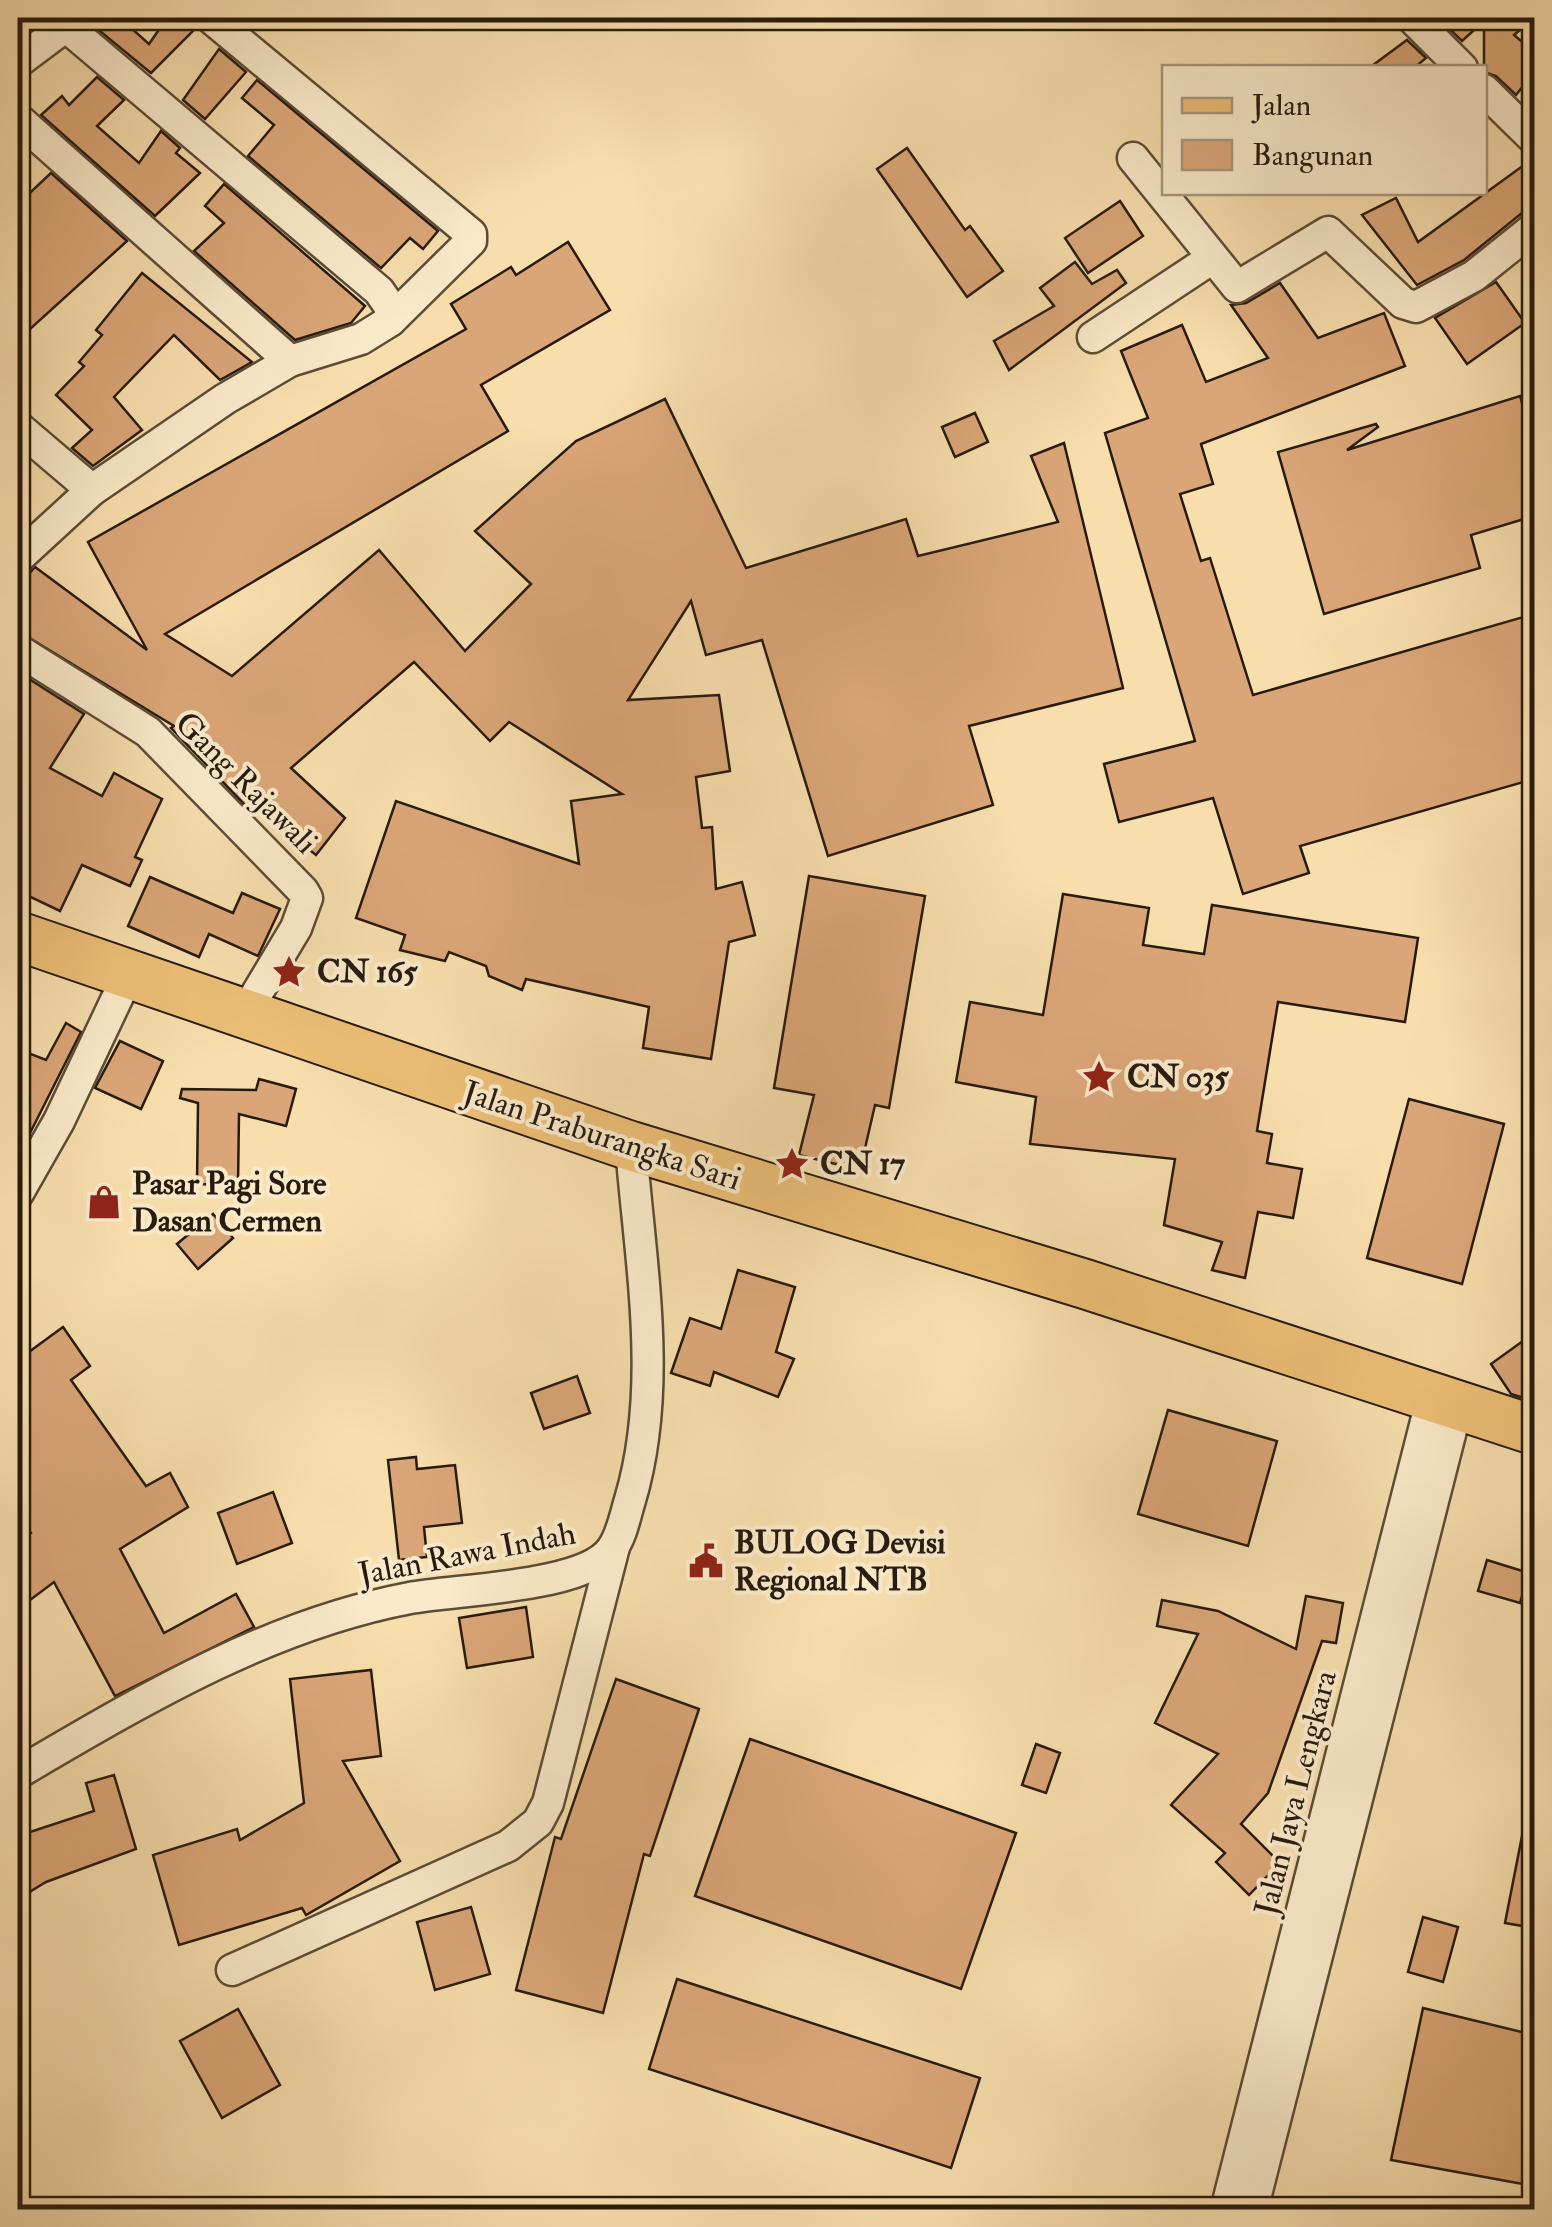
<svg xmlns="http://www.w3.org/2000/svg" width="1552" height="2227" viewBox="0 0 1552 2227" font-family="'IM FELL Double Pica',serif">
<rect width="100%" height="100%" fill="#f8dead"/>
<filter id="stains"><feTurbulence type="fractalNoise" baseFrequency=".002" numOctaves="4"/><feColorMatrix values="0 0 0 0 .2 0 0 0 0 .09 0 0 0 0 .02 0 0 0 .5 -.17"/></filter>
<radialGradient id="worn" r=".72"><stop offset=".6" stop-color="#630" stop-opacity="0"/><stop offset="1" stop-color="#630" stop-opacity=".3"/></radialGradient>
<g fill="#dba677" stroke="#271b0f" stroke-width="2.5">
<path d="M84 18H120L149 44 167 18H193L196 28 151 73Z"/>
<path d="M1438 18H1534L1514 35 1534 52V72L1516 95 1496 76 1484 72V21L1462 41Z"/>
<path d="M1407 40 1426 58 1414 68H1369Z"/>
<path d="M219 49 246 72 205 119 183 100Z"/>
<path d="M97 77 124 100 97 126 139 163 161 131 180 148 176 153 200 173 155 216 41 115 62 96 69 105Z"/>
<path d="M257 80 438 231 423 249 410 238 381 268 248 156 274 125 242 98Z"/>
<path d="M907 148 965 230 970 226 1003 271 967 297 877 169Z"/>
<path d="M1524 165 1534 180V210L1522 213 1464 260 1417 285 1362 215 1396 198 1418 242Z"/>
<path d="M51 173 127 241 18 340V204Z"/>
<path d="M224 184 365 306 351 323 295 340 194 251 224 223 205 206Z"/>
<path d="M1120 201 1143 236 1088 273 1065 238Z"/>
<path d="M568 242 610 310 481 385 508 431 165 634 232 676 379 550 465 651 531 584 475 531 576 441 665 399 746 568 906 519 918 556 1058 522 1031 456 1064 443 1123 688 969 726 993 805 828 856 762 640 706 655 691 601 628 700 719 695 730 771 696 777 702 828 712 827 716 889 742 882 755 935 729 942 711 1059 643 1048 649 1007 526 979 522 990 489 976 486 966 449 952 445 961 400 950 405 935 356 918 396 801 579 864 571 801 622 794 509 722 490 741 414 662 291 768 345 818 316 855 250 803 246 806 171 728 174 726 18 631V586L35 567 147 650 88 542 466 329 451 304 511 267 516 275Z"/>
<path d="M1075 262 1092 284 1117 270 1126 283 1009 370 994 341 1054 306 1040 288Z"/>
<path d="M142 273 252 362 220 380 174 335 114 397 142 430 93 466 72 448 92 430 56 395 84 366 79 362 102 335 96 330Z"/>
<path d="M1496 282 1525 323 1467 364 1435 318Z"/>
<path d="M1280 283 1318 338 1384 313 1405 366 1201 444 1213 484 1180 494 1201 561 1210 558 1253 695 1534 614V779L1300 846 1309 873 1243 894 1213 798 1119 822 1104 764 1195 741 1105 433 1148 418 1121 351 1182 325 1206 382 1268 358 1231 305 1246 303Z"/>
<path d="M1520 396 1534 445V516L1471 535 1480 568 1324 614 1278 452 1376 424 1378 427 1347 450Z"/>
<path d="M975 413 988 442 955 457 942 427Z"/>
<path d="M18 672 84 714 50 768 102 796 114 773 162 799 135 857 142 860 130 886 82 865 60 911 18 891Z"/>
<path d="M809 876 925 896 889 1108 875 1105 860 1170 799 1155 814 1095 774 1088Z"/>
<path d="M150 877 233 913 242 893 280 909 258 956 209 934 199 957 128 926Z"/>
<path d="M1063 894 1149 908 1143 945 1204 954 1212 905 1418 938 1405 1022 1278 1002 1257 1131 1272 1134 1267 1163 1302 1169 1293 1218 1258 1212 1245 1278 1212 1270 1222 1242 1164 1225 1175 1159 1030 1144 1036 1097 956 1082 970 1002 1043 1015Z"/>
<path d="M66 1023 81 1032 28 1137 18 1130V1049L46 1060Z"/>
<path d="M120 1041 163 1061 141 1109 95 1088Z"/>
<path d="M259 1079 296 1089 286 1126 239 1114 238 1185 197 1184 198 1103 180 1098 182 1089 256 1090Z"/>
<path d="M1409 1099 1504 1124 1462 1284 1367 1258Z"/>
<path d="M213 1214 233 1238 198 1269 177 1244Z"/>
<path d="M738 1270 795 1287 776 1352 794 1359 778 1397 714 1372 710 1386 671 1373 690 1318 721 1329Z"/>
<path d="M63 1327 90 1366 71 1380 146 1486 170 1473 188 1507 120 1549 164 1633 236 1594 254 1627 115 1696 54 1582 18 1609V1543L31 1533 18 1516V1360Z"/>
<path d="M1534 1333V1390L1524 1398 1511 1394 1491 1364Z"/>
<path d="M577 1376 590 1413 544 1429 531 1393Z"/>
<path d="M1168 1410 1277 1441 1248 1546 1138 1514Z"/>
<path d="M416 1457 417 1469 455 1465 462 1523 424 1527 427 1557 399 1560 388 1460Z"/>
<path d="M273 1492 292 1543 237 1564 218 1513Z"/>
<path d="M1487 1560 1529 1573 1520 1603 1478 1591Z"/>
<path d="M1306 1596 1343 1603 1336 1643 1322 1641 1268 1793 1241 1824 1280 1863 1249 1895 1216 1862 1225 1853 1171 1805 1218 1754 1155 1723 1198 1634 1157 1626 1162 1600 1218 1611 1296 1649Z"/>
<path d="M526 1607 533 1657 467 1668 459 1618Z"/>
<path d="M371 1670 381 1756 343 1761 400 1861 306 1915 302 1908 179 1945 153 1855 237 1829 240 1840 304 1803 290 1679Z"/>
<path d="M616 1679 699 1709 650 1856 644 1854 603 2013 516 1990 555 1837 561 1839Z"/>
<path d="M750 1739 1016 1833 961 1989 695 1896Z"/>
<path d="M1036 1744 1060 1753 1046 1793 1022 1785Z"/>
<path d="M114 1775 136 1849 46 1882 18 1899V1836L94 1811 86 1783Z"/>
<path d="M1522 1836 1534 1837V1928L1505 1923Z"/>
<path d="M471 1907 490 1974 435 1990 417 1922Z"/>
<path d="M1423 1917 1458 1927 1443 1982 1408 1972Z"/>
<path d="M677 1979 980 2078 951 2168 649 2069Z"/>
<path d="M1423 2008 1534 2035V2127L1523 2184 1391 2160Z"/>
<path d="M238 2009 280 2085 222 2118 180 2041Z"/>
</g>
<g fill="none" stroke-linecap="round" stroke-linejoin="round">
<g stroke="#5b4c36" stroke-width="35">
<g id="minor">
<path d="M56 18 379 291 390 307V321"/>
<path d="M1412 18 1462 68"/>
<path d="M18 62 66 26"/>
<path d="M1484 90 1534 139"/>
<path d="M18 119 290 361"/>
<path d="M1133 158 1237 287 1328 232 1403 303 1416 307 1474 276 1534 228"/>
<path d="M1093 337 1211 259"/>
<path d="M18 427 92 490"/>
<path d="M18 558 92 490 225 399 290 361 361 339 390 321 471 241V234L211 18"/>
<path d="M18 650 148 732 303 891 307 898 296 928 244 1015"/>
<path d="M18 1193 59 1121 128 975"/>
<path d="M18 1773C141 1701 267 1625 410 1598 457 1589 585 1588 612 1549 622 1535 625 1516 630 1500 664 1386 640 1263 631 1146"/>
<path d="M232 1970 508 1846 538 1822 548 1803 614 1547"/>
<path d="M1226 2210 1433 1394"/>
<path d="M1252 2210 1458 1403"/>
</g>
</g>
<g stroke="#271b0f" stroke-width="52">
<path id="primary" d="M18 936 631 1146 1085 1284 1534 1430"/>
</g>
<use href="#minor" stroke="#faeaca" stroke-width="30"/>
<use href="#primary" stroke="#ecbf76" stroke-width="48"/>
</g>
<defs>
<g id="sight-bare" transform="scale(2.7)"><path d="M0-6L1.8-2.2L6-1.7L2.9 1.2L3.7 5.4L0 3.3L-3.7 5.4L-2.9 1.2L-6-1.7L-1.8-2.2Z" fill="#8f2418" stroke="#faeaca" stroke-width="2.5" paint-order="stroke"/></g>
<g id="shop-bare" transform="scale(2.7)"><path d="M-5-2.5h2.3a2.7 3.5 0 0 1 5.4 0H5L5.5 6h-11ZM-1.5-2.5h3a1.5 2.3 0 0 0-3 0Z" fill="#8f2418" stroke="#faeaca" stroke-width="2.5" paint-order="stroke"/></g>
<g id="civic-bare" transform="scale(2.7)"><path d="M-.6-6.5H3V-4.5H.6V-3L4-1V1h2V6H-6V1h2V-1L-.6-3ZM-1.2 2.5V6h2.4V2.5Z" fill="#8f2418" stroke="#faeaca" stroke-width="2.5" paint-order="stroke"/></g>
</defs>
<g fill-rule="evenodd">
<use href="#sight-bare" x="289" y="972"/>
<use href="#sight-bare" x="1099" y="1077"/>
<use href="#sight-bare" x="792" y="1164"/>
<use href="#shop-bare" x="104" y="1202"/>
<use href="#civic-bare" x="706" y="1561"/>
</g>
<g text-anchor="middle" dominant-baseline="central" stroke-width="8" stroke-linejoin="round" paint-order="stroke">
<g font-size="32" fill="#271b0f" stroke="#faeaca">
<text transform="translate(246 783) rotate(45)">Gang Rajawali</text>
<text transform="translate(602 1136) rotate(18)">Jalan Praburangka Sari</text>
<text transform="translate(467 1554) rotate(-11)">Jalan Rawa Indah</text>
<text transform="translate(1296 1793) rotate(-76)">Jalan Jaya Lengkara</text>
</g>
<g font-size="32" font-weight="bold" fill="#271b0f" stroke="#faeaca" text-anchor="start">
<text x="317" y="972">CN 165</text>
<text x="1127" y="1077">CN 035</text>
<text x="820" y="1164">CN 17</text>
<text x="132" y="1184">Pasar Pagi Sore<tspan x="132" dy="37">Dasan Cermen</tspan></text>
<text x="734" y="1543">BULOG Devisi<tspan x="734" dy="37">Regional NTB</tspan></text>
</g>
</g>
<rect width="1552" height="2227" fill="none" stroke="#f8dead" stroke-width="60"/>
<rect x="20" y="20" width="1512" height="2187" fill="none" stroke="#271b0f" stroke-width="5"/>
<rect x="30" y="30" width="1492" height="2167" fill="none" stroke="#271b0f" stroke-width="2.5"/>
<rect x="1162" y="65" width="325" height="130" fill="#faeaca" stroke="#a6977f" stroke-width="2.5"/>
<rect x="1182" y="98" width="50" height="15" fill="#ecbf76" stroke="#a6977f" stroke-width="2.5"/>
<text x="1252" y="115" font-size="30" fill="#271b0f">Jalan</text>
<rect x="1182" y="140" width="50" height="30" fill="#dba677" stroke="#a6977f" stroke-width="2.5"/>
<text x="1252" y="165" font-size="30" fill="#271b0f">Bangunan</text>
<rect width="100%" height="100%" filter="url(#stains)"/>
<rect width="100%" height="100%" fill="url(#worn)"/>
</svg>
